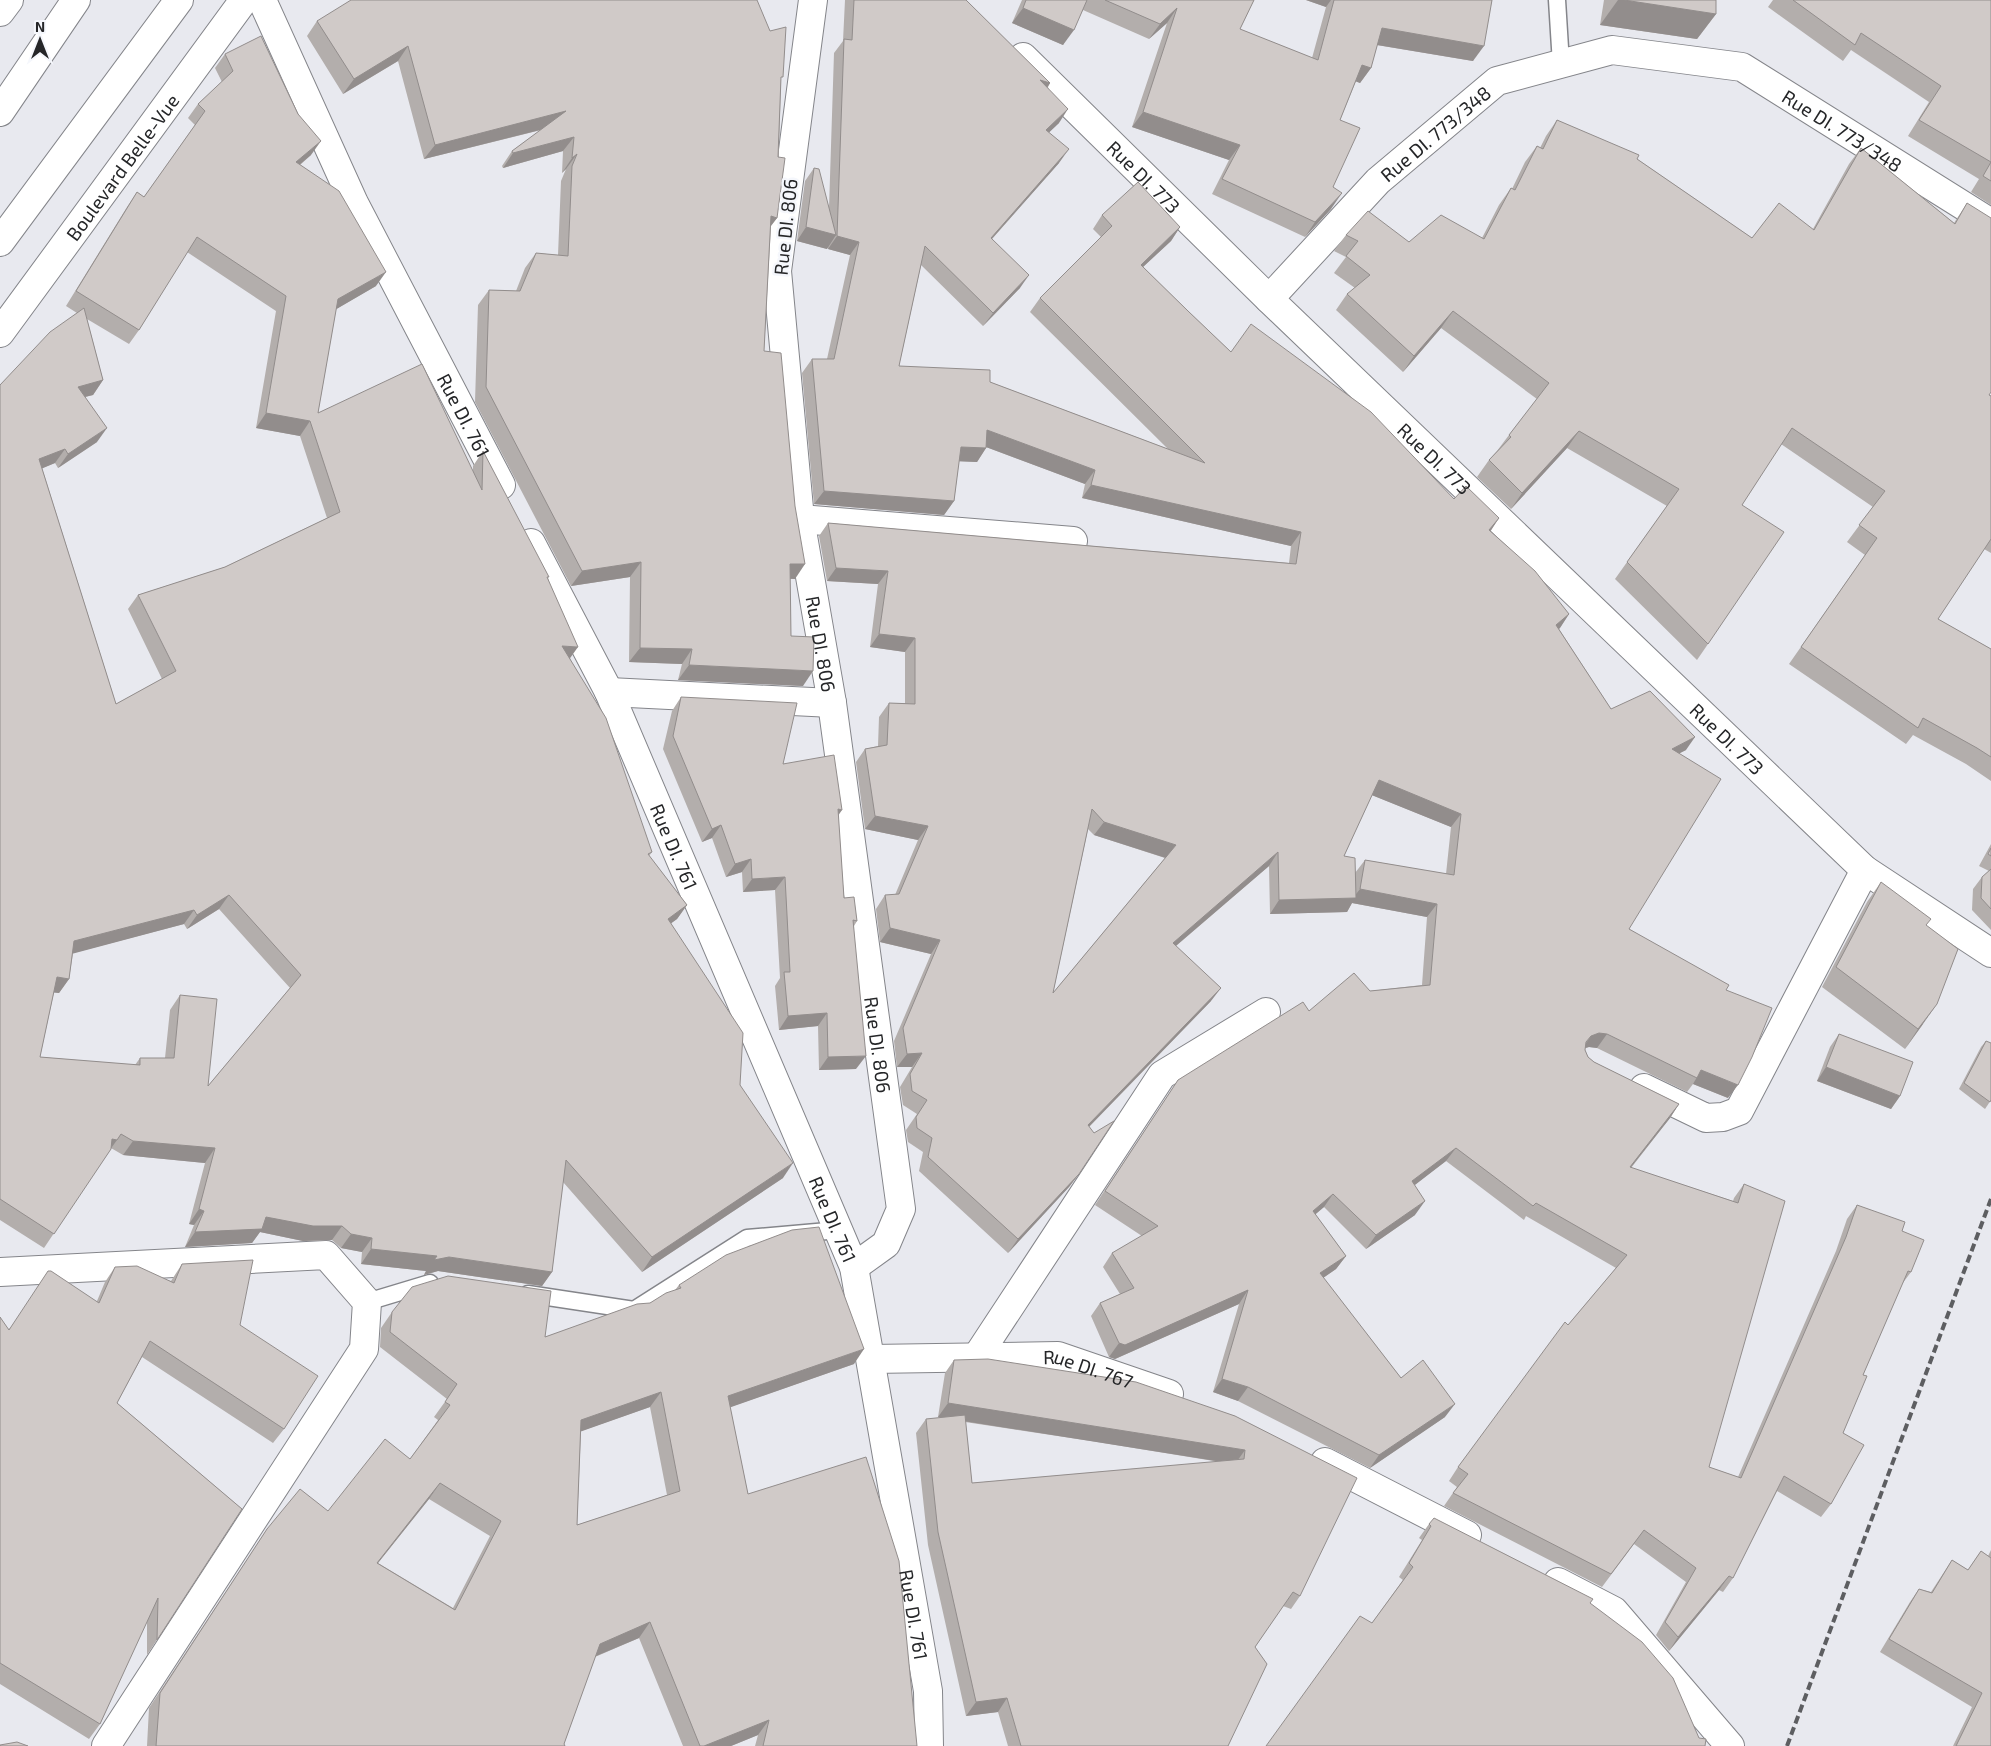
<svg xmlns="http://www.w3.org/2000/svg" width="1991" height="1746" viewBox="0 0 1991 1746" font-family="'Exo 2',sans-serif">
<rect width="100%" height="100%" fill="#e8e9ef"/>
<g fill="none" stroke-linecap="round" stroke-linejoin="round">
<g stroke="#84858a" stroke-width="19">
<g id="lane">
<path d="M1557 0 1561 64"/>
<path d="M528 1294 634 1310 747 1238 839 1230"/>
<path d="M367 1302 430 1283"/>
</g>
</g>
<g stroke="#84858a" stroke-width="30">
<g id="street">
<path id="s1" d="M262 0 354 203 501 485"/>
<path id="s2" d="M813 0 777 271 800 519 832 703 901 1209 886 1244 854 1267"/>
<path id="s3" d="M1023 57 1269 299 1865 870 1991 953"/>
<path id="s4" d="M1269 299 1378 181 1497 81 1612 50 1742 67 1991 223"/>
<path d="M800 519 1073 541"/>
<path id="s5" d="M531 543 609 692 854 1267 928 1691 929 1746"/>
<path d="M609 692 832 703"/>
<path d="M1644 1088 1706 1118 1723 1117 1739 1111 1865 870"/>
<path d="M0 1272 326 1255 367 1302 364 1349 106 1746"/>
<path d="M976 1358 1162 1075 1266 1012"/>
<path id="s6" d="M871 1359 1058 1356 1169 1394"/>
<path d="M1325 1462 1467 1535"/>
<path d="M1558 1582 1614 1611 1730 1746"/>
</g>
</g>
<g stroke="#84858a" stroke-width="30">
<g id="secondary">
<path d="M0 12 9 0"/>
<path id="s7" d="M0 333 244 0"/>
</g>
</g>
<g stroke="#84858a" stroke-width="30">
<g id="primary">
<path d="M0 112 76 0"/>
<path d="M0 242 179 0"/>
</g>
</g>
<use href="#lane" stroke="#fff" stroke-width="16"/>
<use href="#street" stroke="#fff" stroke-width="28"/>
<use href="#secondary" stroke="#fff" stroke-width="28"/>
<use href="#primary" stroke="#fff" stroke-width="28"/>
<path stroke="#5d5e61" stroke-width="4" stroke-dasharray="8 4" stroke-linecap="butt" d="M1787 1746 1991 1199"/>
</g>
<g fill="#b3aeac" fill-rule="evenodd">
<path d="M845 0H966L1050 83 1048 87 1059 123 1049 132 1059 163 992 239 1020 288 983 326 921 265 899 366 990 382 1168 449 1030 312 1040 298 1101 237 1093 229 1102 215 1180 227 1171 241 1143 267 1188 311 1231 352 1454 499 1499 518 1490 531 1569 614 1559 629 1611 709 1686 750 1680 753 1629 929 1726 990 1728 1098 1693 1084 1687 1092 1597 1048 1589 1047 1585 1048V1050L1588 1057 1594 1062 1679 1104 1670 1118 1631 1168 1733 1201 1734 1198 1744 1184 1709 1467 1738 1477 1836 1251 1847 1219 1857 1205 1902 1231 1911 1272 1902 1284 1863 1375 1843 1433 1831 1504 1821 1517 1777 1491 1733 1578 1723 1592 1719 1590 1669 1651 1656 1635 1686 1582 1634 1544 1602 1587 1444 1506 1457 1487 1449 1481 1458 1467 1568 1325 1616 1268 1526 1216 1524 1220 1446 1161 1414 1185 1415 1215 1366 1249 1324 1207 1315 1214 1346 1256 1336 1269 1323 1278 1401 1378 1445 1417 1370 1468 1238 1401 1213 1392 1239 1304 1115 1359 1109 1357 1091 1316 1100 1303 1120 1294 1103 1267 1112 1253 1142 1236 1095 1205 1178 1080 1309 1011 1370 991 1422 985 1427 917 1352 903 1347 912 1270 914 1269 866 1176 946 1211 1001 1089 1127 1079 1174 1069 1187 1008 1253 919 1171 923 1152 908 1142 906 1130 917 1114 903 1105 900 1087 912 1067H897L894 1041 931 954 880 942 876 909 885 895H895L918 840 865 829 856 762 865 749 878 746 879 717 889 703H905V652L870 647 878 584 827 581 819 536 828 523 1289 563 1291 546 1082 498 1085 484 986 447V448L977 462 959 461 954 501 944 515 814 504 802 373 812 359H827L850 255 828 249V247L827 249 797 241 805 181 814 168 829 208 834 53 843 41ZM1372 795 1451 827 1446 874 1365 860 1355 873 1344 856ZM1088 829 1094 835 1165 858 1053 993Z"/>
<path d="M1022 0H1254L1240 29 1312 58 1326 7 1306 0H1492L1473 61 1377 45 1371 68 1360 83 1356 81 1340 120 1331 209 1305 237 1212 194 1229 160 1132 127 1167 23 1149 39 1083 10 1063 45 1012 23Z"/>
<path d="M1604 0H1716V14L1697 39 1600 25Z"/>
<path d="M1773 0H1991V205L1971 192 1979 179 1908 136 1929 102 1851 50 1843 61 1768 7Z"/>
<path d="M317 21 781 80 777 218 771 226 764 351 795 579H790L791 636 803 686 678 680 682 664 629 662 630 577 571 586 475 402 478 305 489 290 516 291 525 268 536 253 558 255 561 181 566 169 562 173 563 151 503 168 502 166 512 151 541 130 424 159 398 61 343 94 307 36Z"/>
<path d="M225 54 311 155 300 165 376 286 336 309 318 413 473 471V466L483 451 548 578 570 658 652 852 649 856 687 905 677 919 671 923 740 1085 783 1178 642 1272 563 1182 552 1272 542 1286 438 1271 424 1275 426 1271 361 1264 362 1252 341 1248 332 1240 303 1241 260 1232 252 1243 185 1247 194 1225 189 1224 205 1163 123 1155 111 1148 44 1248 0 1220V385L77 313 66 306 127 207 137 192 144 197 195 125 188 118 198 104 222 82 215 68ZM187 252 276 311 256 428 300 436 327 518 225 567 138 595 128 609 162 679 116 704 42 468 55 463 58 468 97 442 85 397 93 395 103 380 87 319 129 344 139 330ZM219 909 290 988 208 1086 180 995 170 1010 165 1058H140L135 1065 40 1057 54 992 59 993 69 979 73 953 184 924 187 929Z"/>
<path d="M1557 120 1637 159 1752 238 1813 229 1849 164 1861 148 1954 223 1967 203 1989 395 1991 396V553L1984 549 1938 619 1991 649V781L1966 764 1913 735 1906 744 1789 664 1865 555 1847 542 1873 507 1781 444 1742 505 1708 644 1697 660 1615 579 1667 506 1567 448 1511 509 1477 477 1489 460 1497 451 1509 435 1537 399 1441 328 1403 372 1336 310 1347 294 1355 288 1334 273 1346 257 1334 251 1346 235 1409 242 1482 238 1499 205 1511 188 1512 189 1525 162 1537 146 1540 148 1546 136Z"/>
<path d="M681 697 783 764 838 815 844 898 857 921 854 926 856 1069 819 1070 818 1026 779 1030 775 986 780 978 775 890 743 892 742 872 726 877 712 838 702 842 663 749 672 711Z"/>
<path d="M1991 844V930L1972 910 1973 889 1982 877 1989 871 1979 866Z"/>
<path d="M1881 882 1926 925 1923 1024 1905 1049 1822 987 1867 902Z"/>
<path d="M1839 1034 1900 1096 1891 1109 1817 1081 1830 1047Z"/>
<path d="M1986 1041 1991 1100 1985 1109 1959 1089 1981 1047Z"/>
<path d="M182 1264 240 1325 284 1429 273 1443 142 1357 117 1403 242 1509 147 1655V1621L100 1724 89 1739 0 1684V1317L8 1329 97 1301 105 1282 115 1267 171 1281Z"/>
<path d="M679 1285 854 1364 730 1407 748 1494 917 1746H755L758 1735 731 1746H683L639 1638 595 1657 564 1744 565 1746H147L149 1708 267 1529 328 1511 410 1459 438 1420 434 1417 447 1399 380 1347 381 1328 392 1312 545 1337 650 1303 675 1290ZM650 1407 667 1495 577 1525 581 1431ZM429 1499 490 1536 453 1608 378 1563Z"/>
<path d="M954 1360 1235 1416 1300 1596 1291 1609 1283 1606 1255 1647 1228 1746H1008L998 1712 966 1716 928 1545 916 1433 926 1419 941 1418 938 1417 945 1373ZM965 1422 1091 1441 1220 1462 972 1483Z"/>
<path d="M1429 1524 1590 1603 1699 1738 1372 1623 1403 1580 1399 1577 1422 1540 1419 1538Z"/>
<path d="M1991 1550V1746H1953L1972 1707 1880 1652 1910 1602 1919 1589 1931 1592 1952 1560 1968 1570 1981 1551 1988 1556Z"/>
</g>
<g fill="#928d8c">
<path d="M1306 0H1331L1326 7Z"/>
<path d="M1618 0H1624L1716 14 1697 39 1600 25Z"/>
<path d="M1023 8 1074 30 1063 45 1012 23Z"/>
<path d="M1177 8 1167 23 1149 39 1160 24Z"/>
<path d="M1382 28 1484 46 1473 61 1371 44Z"/>
<path d="M408 46 398 61 343 94 354 79Z"/>
<path d="M1362 65 1371 68 1360 83 1352 80Z"/>
<path d="M1040 80 1050 83 1041 97Z"/>
<path d="M1068 109 1059 123 1037 144 1046 130Z"/>
<path d="M566 111 556 126 424 159 435 145Z"/>
<path d="M1143 112 1240 145 1229 160 1132 127Z"/>
<path d="M574 137 563 151 503 168 513 153Z"/>
<path d="M321 141 311 155 286 176 296 162Z"/>
<path d="M1069 149 1059 163 981 251 991 238Z"/>
<path d="M577 154 566 169 562 173 572 158Z"/>
<path d="M1342 193 1331 209 1305 237 1315 222Z"/>
<path d="M771 216 777 218 766 232Z"/>
<path d="M806 227 836 235 827 249 797 241Z"/>
<path d="M1180 227 1171 241 1131 278 1141 265Z"/>
<path d="M837 236 859 242 850 255 828 249Z"/>
<path d="M386 272 376 286 328 314 338 299Z"/>
<path d="M1029 275 1020 288 983 326 993 313Z"/>
<path d="M1453 311 1441 328 1403 372 1414 356Z"/>
<path d="M103 380 93 395 68 401 78 387Z"/>
<path d="M266 413 310 421 300 436 256 428Z"/>
<path d="M107 428 97 442 58 468 68 454Z"/>
<path d="M987 430 1095 470 1085 484 978 444Z"/>
<path d="M1579 431 1567 448 1511 509 1522 493Z"/>
<path d="M961 447 986 448 977 462 951 461Z"/>
<path d="M65 449 55 463 29 474 39 459Z"/>
<path d="M1091 485 1301 532 1291 546 1082 498Z"/>
<path d="M824 491 954 501 944 515 814 504Z"/>
<path d="M1499 518 1490 532 1489 530Z"/>
<path d="M641 562 630 577 571 586 582 571Z"/>
<path d="M790 564H805L795 579 780 578Z"/>
<path d="M836 568 888 571 878 584 827 581Z"/>
<path d="M1569 614 1560 628 1547 639 1556 625Z"/>
<path d="M879 634 915 638 905 652 870 647Z"/>
<path d="M562 646 578 647 568 661Z"/>
<path d="M640 648 692 649 682 664 629 662Z"/>
<path d="M689 665 813 671 803 686 678 680Z"/>
<path d="M1695 737 1686 750 1662 762 1672 749Z"/>
<path d="M1379 780 1461 814 1451 827 1369 794Z"/>
<path d="M838 809 842 810 833 823Z"/>
<path d="M875 816 928 826 918 840 865 829Z"/>
<path d="M1104 822 1176 845 1166 858 1094 835Z"/>
<path d="M721 825 712 838 702 842 712 829Z"/>
<path d="M1278 852 1269 866 1164 956 1173 943Z"/>
<path d="M751 859 742 872 726 877 735 864Z"/>
<path d="M785 877 775 890 743 892 752 879Z"/>
<path d="M1360 889 1437 904 1427 917 1352 903 1347 912 1270 914 1279 900 1353 898Z"/>
<path d="M229 895 219 909 187 929 197 915Z"/>
<path d="M687 905 677 919 658 933 668 919Z"/>
<path d="M194 910 184 924 64 956 74 941Z"/>
<path d="M890 928 940 940 931 954 880 942Z"/>
<path d="M57 977 69 979 59 993 47 992Z"/>
<path d="M1221 988 1211 1001 1078 1138 1088 1125Z"/>
<path d="M1937 1004 1923 1024 1905 1049 1918 1029Z"/>
<path d="M827 1013 818 1026 779 1030 788 1016Z"/>
<path d="M1599 1033 1607 1034 1597 1048 1589 1047 1582 1049 1591 1036Z"/>
<path d="M922 1053 912 1067H897L907 1054Z"/>
<path d="M866 1056 856 1069 819 1070 828 1057Z"/>
<path d="M1826 1067 1900 1096 1891 1109 1817 1081Z"/>
<path d="M1701 1070 1738 1085 1728 1098 1693 1084Z"/>
<path d="M1679 1104 1670 1118 1620 1181 1630 1167Z"/>
<path d="M112 1139 117 1140 107 1154Z"/>
<path d="M133 1141 215 1148 205 1163 123 1155Z"/>
<path d="M1456 1148 1446 1161 1402 1195 1412 1181Z"/>
<path d="M793 1163 783 1178 642 1272 652 1257Z"/>
<path d="M1079 1174 1069 1187 1008 1253 1018 1239Z"/>
<path d="M1333 1194 1324 1207 1303 1225 1313 1211Z"/>
<path d="M1425 1201 1415 1215 1366 1249 1376 1235Z"/>
<path d="M199 1209 204 1211 194 1225 189 1224Z"/>
<path d="M266 1217 342 1226 332 1240 303 1241 260 1232 252 1243 185 1247 195 1232Z"/>
<path d="M351 1234 372 1238 362 1252 341 1248Z"/>
<path d="M371 1249 449 1257 552 1272 542 1286 438 1271 424 1275 426 1271 361 1264Z"/>
<path d="M1346 1256 1336 1269 1310 1287 1320 1273Z"/>
<path d="M1248 1290 1239 1304 1115 1359 1109 1357 1119 1343Z"/>
<path d="M864 1349 854 1364 717 1412 728 1396Z"/>
<path d="M1222 1379 1248 1387 1238 1401 1213 1392Z"/>
<path d="M661 1392 650 1407 571 1435 581 1420Z"/>
<path d="M948 1403 1245 1450 1235 1464 938 1417Z"/>
<path d="M1455 1404 1445 1417 1370 1468 1379 1455Z"/>
<path d="M440 1483 429 1499 366 1578 377 1563Z"/>
<path d="M1729 1576 1719 1590 1669 1651 1678 1637Z"/>
<path d="M650 1622 639 1638 589 1659 600 1644Z"/>
<path d="M1007 1698 998 1712 966 1716 976 1702Z"/>
<path d="M769 1720 758 1735 731 1746H704Z"/>
</g>
<g fill="#d0cac8" stroke="#928d8c" fill-rule="evenodd">
<path d="M351 0H757L770 31 786 27 783 77H781L778 157 785 158 777 218 771 216 764 351 781 353 795 506 805 564H790L791 636 814 637 813 671 689 665 692 649 640 648 641 562 582 571 486 387 489 290 520 291 536 253 568 256 572 166 577 154 572 158 574 137 513 153 512 151 566 111 435 145 408 46 354 79 317 21Z"/>
<path d="M854 0H966L1050 83 1040 80 1068 109 1046 130 1069 149 991 238 1029 275 993 313 925 246 899 366 990 370V382L1205 463 1040 298 1112 226 1102 215 1138 182 1180 227 1141 265 1188 311 1231 352 1251 324 1371 412 1454 499 1466 486 1499 518 1489 530 1535 571 1569 614 1556 625 1611 709 1650 691 1695 737 1672 749 1721 779 1629 929 1729 985 1726 990 1772 1008 1752 1057 1738 1085 1701 1070 1697 1078 1607 1034 1599 1033 1591 1036 1586 1042 1585 1050 1588 1057 1594 1062 1679 1104 1630 1167 1738 1203 1744 1184 1785 1201 1709 1467 1741 1478 1846 1237 1857 1205 1905 1222 1902 1231 1924 1240 1911 1272 1908 1271 1863 1375 1867 1376 1843 1433 1864 1445 1831 1504 1784 1476 1733 1578 1729 1576 1678 1637 1665 1622 1696 1568 1644 1530 1611 1574 1453 1493 1468 1474 1458 1467 1565 1322 1568 1325 1627 1255 1536 1203 1533 1206 1456 1148 1412 1181 1425 1201 1376 1235 1333 1194 1313 1211 1346 1256 1320 1273 1401 1378 1423 1360 1455 1404 1379 1455 1248 1387 1222 1379 1248 1290 1125 1345 1119 1343 1100 1303 1134 1288 1112 1253 1158 1226 1105 1191 1178 1080 1303 1002 1309 1011 1354 973 1370 991 1430 985 1437 904 1360 889 1365 860 1454 875 1461 814 1379 780 1344 856 1355 858 1356 898 1279 900 1278 852 1173 943 1221 988 1088 1125 1094 1133 1114 1121 1079 1174 1018 1239 928 1157 932 1138 917 1128 916 1117 927 1100 912 1091 910 1074 922 1053 907 1054 903 1028 940 940 890 928 885 895 899 894 928 826 875 816 865 749 887 745 889 703 915 704V638L879 634 888 571 836 568 828 523 1296 564 1301 532 1091 485 1095 470 987 430 986 448 961 447 954 501 824 491 812 359H834L859 242 837 236 844 39 852 40ZM1092 809 1104 822 1176 845 1053 993Z"/>
<path d="M1026 0H1087L1074 30 1023 8Z"/>
<path d="M1105 0H1254L1240 29 1318 60 1334 0H1492L1484 46 1382 28 1371 68 1362 65 1340 120 1360 128 1333 187 1342 193 1315 222 1222 179 1240 145 1143 112 1177 8 1160 24Z"/>
<path d="M1624 0H1716V14Z"/>
<path d="M1793 0H1991V181L1983 176 1991 162 1919 120 1941 86 1861 33 1855 45Z"/>
<path d="M261 36 298 114 321 141 296 162 339 191 386 272 338 299 318 413 422 364 482 490 483 451 549 577H547L578 647 562 646 606 718 652 852 648 854 687 905 668 919 743 1033 740 1085 793 1163 652 1257 566 1160 552 1272 449 1257 434 1260 437 1256 371 1249 372 1238 351 1234 342 1226H313L266 1217 262 1229 195 1232 204 1211 199 1209 215 1148 133 1141 121 1134 117 1140 112 1139 111 1149 54 1234 0 1199V385L50 332 84 308 103 380 78 387 107 428 68 454 65 449 39 459 116 704 176 671 138 595 225 567 340 512 310 421 266 413 286 296 197 237 139 330 76 291 137 192 144 197 205 111 198 104 233 71 225 54ZM229 895 301 975 208 1086 217 999 180 995 174 1058H140V1065L40 1057 57 977 69 979 74 941 194 910 197 915Z"/>
<path d="M1557 120 1639 155 1637 159 1752 238 1779 203 1814 230 1861 148 1955 224 1967 203 1991 218V392L1989 395 1991 396V539L1938 619 1991 649V757L1977 748 1923 718 1918 728 1801 647 1877 538 1859 525 1885 491 1792 428 1742 505 1784 532 1708 644 1627 562 1679 489 1579 431 1522 493 1489 460 1511 437 1509 435 1549 383 1453 311 1414 356 1347 294 1370 275 1346 256 1358 241 1346 235 1368 211 1409 242 1441 215 1484 239 1511 188 1515 190 1537 146 1543 149Z"/>
<path d="M814 168 819 169 836 235 806 227Z"/>
<path d="M681 697 797 703 783 764 834 755 842 810 838 809 844 898 854 897 857 921 853 920 866 1056 828 1057 827 1013 788 1016 784 972H790L785 877 752 879 751 859 735 864 721 825 712 829 673 736Z"/>
<path d="M1991 848V856L1988 854Z"/>
<path d="M1991 869V909L1981 898 1982 877Z"/>
<path d="M1881 882 1931 919 1926 925 1958 949 1937 1004 1918 1029 1836 967Z"/>
<path d="M1839 1034 1913 1062 1900 1096 1826 1067Z"/>
<path d="M1986 1041 1991 1043V1100L1990 1102 1964 1083Z"/>
<path d="M819 1227 864 1349 728 1396 748 1494 866 1457 899 1561 917 1746H763L769 1720 704 1746H700L650 1622 600 1644 564 1744 565 1746H156L160 1693 267 1529 300 1489 328 1511 385 1439 410 1459 450 1405 445 1402 457 1384 390 1332 392 1312 412 1287 448 1276 551 1291 545 1337 637 1304 650 1303 666 1293 681 1288 679 1285 726 1255 792 1230ZM661 1392 680 1491 577 1525 581 1420ZM440 1483 501 1521 455 1610 377 1563Z"/>
<path d="M253 1260 240 1325 318 1376 284 1429 150 1341 117 1403 242 1509 157 1640 158 1598 100 1724 0 1663V1317L9 1330 48 1271H51L99 1303 115 1267 137 1266 174 1283 182 1264Z"/>
<path d="M988 1359 1136 1382 1235 1416 1357 1478 1300 1596 1293 1592 1255 1647 1267 1664 1228 1746H1021L1007 1698 976 1702 938 1532 926 1419 965 1415 972 1483 1244 1459 1245 1450 948 1403 954 1360Z"/>
<path d="M1434 1518 1593 1599 1590 1603 1642 1642 1673 1678 1699 1738 1706 1739 1705 1746H1266L1360 1616 1372 1623 1413 1567 1409 1563 1431 1526 1429 1524Z"/>
<path d="M1981 1551 1991 1558V1746H1956L1982 1693 1889 1639 1919 1589 1932 1593 1952 1560 1968 1570Z"/>
<path d="M17 1742 28 1746H0V1745Z"/>
</g>
<g text-anchor="middle" dominant-baseline="central" stroke-width="5" stroke-linejoin="round" paint-order="stroke">
<g font-size="19" fill="#252628" stroke="#f5f7fc">
<text stroke="none"><textPath href="#s4" startOffset="685">Rue DI. 773/348</textPath></text>
<text stroke="none"><textPath href="#s4" startOffset="235">Rue DI. 773/348</textPath></text>
<text stroke="none"><textPath href="#s7" startOffset="206">Boulevard Belle-Vue</textPath></text>
<text stroke="none"><textPath href="#s3" startOffset="170">Rue DI. 773</textPath></text>
<text transform="translate(785 227) rotate(-84)">Rue DI. 806</text>
<text stroke="none"><textPath href="#s1" startOffset="462">Rue DI. 761</textPath></text>
<text stroke="none"><textPath href="#s3" startOffset="575">Rue DI. 773</textPath></text>
<text stroke="none"><textPath href="#s2" startOffset="649">Rue DI. 806</textPath></text>
<text stroke="none"><textPath href="#s3" startOffset="980">Rue DI. 773</textPath></text>
<text stroke="none"><textPath href="#s5" startOffset="336">Rue DI. 761</textPath></text>
<text stroke="none"><textPath href="#s2" startOffset="1054">Rue DI. 806</textPath></text>
<text stroke="none"><textPath href="#s5" startOffset="741">Rue DI. 761</textPath></text>
<text stroke="none"><textPath href="#s6" startOffset="219">Rue DI. 767</textPath></text>
<text stroke="none"><textPath href="#s5" startOffset="1146">Rue DI. 761</textPath></text>
</g>
</g>
<g transform="translate(40 40)" stroke="#f5f7fc" stroke-width="4" paint-order="stroke">
<path d="M0-4L9 19L0 12L-9 19Z" fill="#252628"/>
<text y="-8" font-size="14" font-weight="bold" text-anchor="middle" fill="#252628">N</text>
</g>
</svg>
